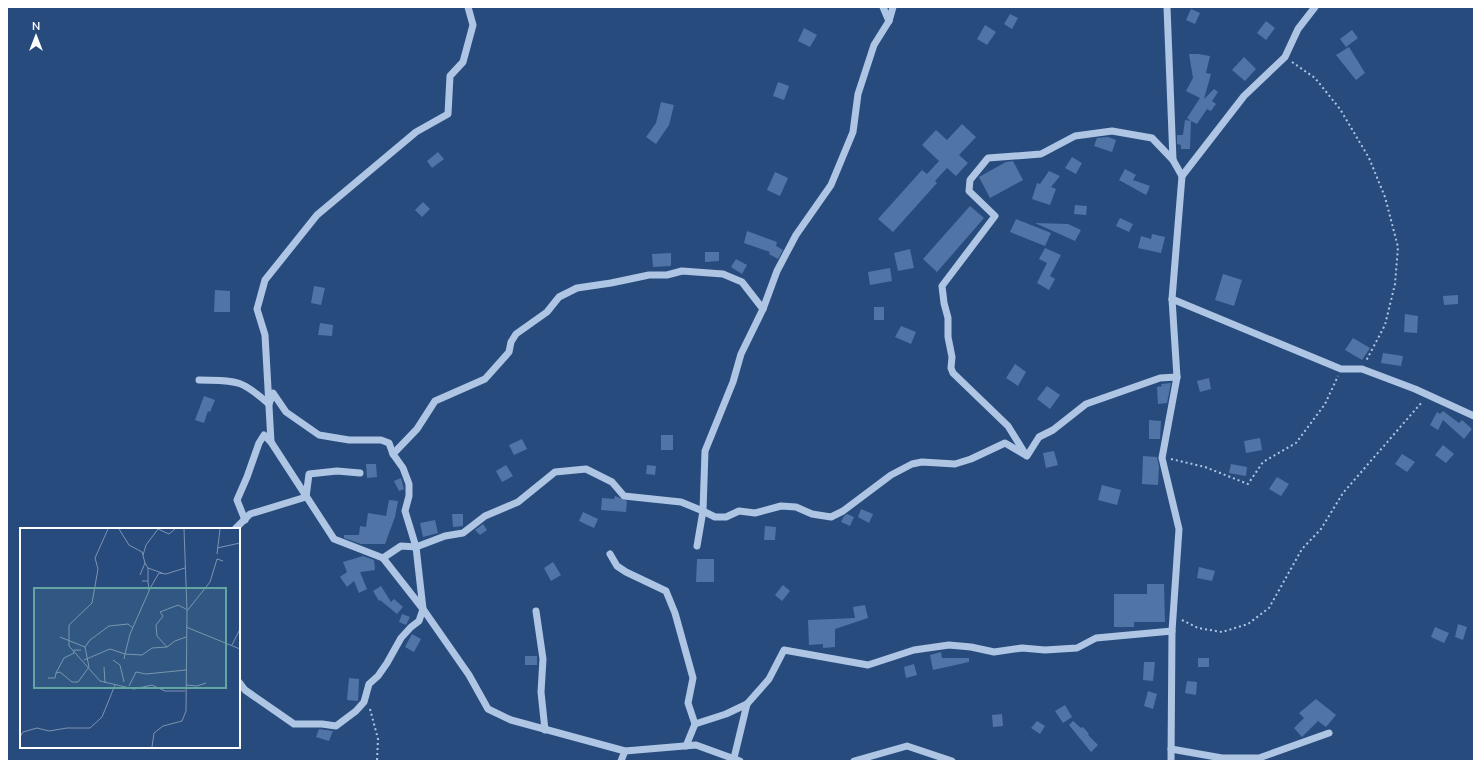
<svg xmlns="http://www.w3.org/2000/svg" width="1481" height="768" viewBox="0 0 1481 768" font-family="'Nunito Sans',sans-serif">
<rect width="100%" height="100%" fill="#284b7d"/>
<g fill="#5174a6">
<path d="M1191 9 1200 13 1195 24 1186 20Z"/>
<path d="M1010 14 1018 18 1012 29 1004 24Z"/>
<path d="M1266 21 1275 28 1266 40 1257 33Z"/>
<path d="M985 25 996 32 987 45 977 39Z"/>
<path d="M804 28 817 35 810 47 798 41Z"/>
<path d="M1352 30 1358 38 1346 47 1340 39Z"/>
<path d="M1349 47 1365 73 1356 80 1336 55Z"/>
<path d="M1189 54H1198L1210 56 1206 73 1211 74 1204 99 1214 89 1218 92 1212 101 1216 104 1211 111 1207 109 1197 124 1191 121 1190 149H1181V145L1177 144V135H1183L1185 120 1191 121 1187 118 1200 98 1186 91 1193 78Z"/>
<path d="M1244 57 1256 69 1245 81 1232 70Z"/>
<path d="M778 82 789 86 784 100 773 96Z"/>
<path d="M661 102 674 105 669 125 656 144 646 137 656 123Z"/>
<path d="M962 124 976 137 959 155 968 163 956 176 947 168 935 181 937 183 893 232 878 219 922 170 927 174 939 161 922 145 936 130 947 140Z"/>
<path d="M1108 137 1116 140 1112 152 1094 146 1097 138Z"/>
<path d="M438 152 444 159 432 168 427 161Z"/>
<path d="M1072 157 1082 163 1076 174 1065 168Z"/>
<path d="M1013 161 1023 180 990 198 979 177 1006 162Z"/>
<path d="M1125 169 1136 175 1133 180 1150 186 1146 195 1119 180Z"/>
<path d="M1049 171 1060 176 1051 187 1056 189 1050 205 1032 199 1037 183 1040 184Z"/>
<path d="M775 172 788 178 780 196 767 190Z"/>
<path d="M423 202 430 209 422 217 415 210Z"/>
<path d="M1075 205 1087 206 1086 215 1074 214Z"/>
<path d="M970 206 984 218 937 272 923 259Z"/>
<path d="M1120 218 1133 224 1129 232 1116 226Z"/>
<path d="M1016 219 1051 233 1045 246 1010 232Z"/>
<path d="M1035 223 1068 224 1081 230 1075 241Z"/>
<path d="M747 231 777 242 776 246 783 250 778 259 769 254 770 252 744 243Z"/>
<path d="M1152 234 1165 237 1161 253 1138 248 1141 236 1151 239Z"/>
<path d="M1045 248 1061 255 1050 276 1055 279 1049 290 1037 283 1047 263 1039 259Z"/>
<path d="M910 249 914 268 898 271 894 253Z"/>
<path d="M705 252H719V261L705 262Z"/>
<path d="M671 253V266L653 267 652 254Z"/>
<path d="M736 259 747 265 742 274 731 267Z"/>
<path d="M890 268 892 281 870 285 868 272Z"/>
<path d="M1223 274 1242 280 1234 306 1215 300Z"/>
<path d="M314 286 325 288 321 305 311 303Z"/>
<path d="M215 290 230 291V312H214Z"/>
<path d="M1458 295V304L1444 305 1443 296Z"/>
<rect x="874" y="307" width="10" height="13"/>
<path d="M1405 314 1418 316 1417 333 1404 332Z"/>
<path d="M320 323 333 325 332 336 318 335Z"/>
<path d="M901 326 916 332 911 344 895 337Z"/>
<path d="M1353 338 1370 348 1362 360 1345 350Z"/>
<path d="M1383 353 1403 356 1401 366 1381 363Z"/>
<path d="M1015 364 1026 372 1018 386 1006 378Z"/>
<path d="M1209 378 1211 389 1200 392 1197 381Z"/>
<path d="M1171 383 1167 403 1158 404 1157 387 1162 386 1161 384Z"/>
<path d="M1047 386 1060 395 1050 409 1037 399Z"/>
<path d="M204 396 215 400 210 412 208 411 204 423 195 420Z"/>
<path d="M1443 411 1459 423 1462 420 1472 429 1464 439 1443 420 1438 430 1430 425 1437 412 1440 414Z"/>
<path d="M1149 420 1161 421 1160 439H1149Z"/>
<rect x="661" y="435" width="12" height="15"/>
<path d="M1260 438 1262 450 1246 453 1244 441Z"/>
<path d="M522 439 527 449 514 455 509 445Z"/>
<path d="M1443 445 1454 454 1446 463 1435 455Z"/>
<path d="M1054 451 1058 465 1046 468 1043 453Z"/>
<path d="M1402 454 1415 462 1407 472 1395 464Z"/>
<path d="M1143 456 1157 457 1159 467 1158 485 1142 484Z"/>
<path d="M366 464H376L377 477 367 478Z"/>
<path d="M1231 464 1247 467 1246 476 1229 473Z"/>
<path d="M506 465 513 476 502 482 496 471Z"/>
<path d="M647 465 656 466 655 475 646 474Z"/>
<path d="M1277 477 1289 484 1281 496 1269 489Z"/>
<path d="M401 478 404 489 399 491 394 481Z"/>
<path d="M1102 485 1121 490 1117 505 1098 500Z"/>
<path d="M615 496 627 501 626 512 601 510 602 498 614 499Z"/>
<path d="M389 500 398 501 395 517 385 544H361L344 538V535H359L360 526 366 527 368 513 386 516Z"/>
<path d="M861 509 873 514 869 523 858 517Z"/>
<path d="M583 512 598 519 594 528 579 521Z"/>
<path d="M452 514H463V526L453 527Z"/>
<path d="M847 514 854 517 850 526 841 522 844 516Z"/>
<path d="M435 520 438 533 423 537 420 523Z"/>
<path d="M483 524 487 530 480 535 475 530Z"/>
<path d="M765 526 776 527 775 540H764Z"/>
<path d="M363 556 374 560 375 570 360 572 367 589 359 593 354 581 347 587 340 577 347 572 343 562Z"/>
<path d="M697 559H714V582H696Z"/>
<path d="M553 562 561 575 551 581 544 568Z"/>
<path d="M1199 567 1215 571 1212 581 1197 578Z"/>
<path d="M1147 584H1164L1165 622H1134V627H1114V594H1147Z"/>
<path d="M783 585 790 591 782 601 775 595Z"/>
<path d="M381 586 391 602 394 599 403 607 397 614 380 600 379 601 373 591Z"/>
<path d="M865 605 868 618 835 629V647L823 648V644L809 645 808 620 855 618 853 607Z"/>
<path d="M402 614 410 617 406 625 399 622Z"/>
<path d="M1458 624 1467 627 1463 640 1455 637Z"/>
<path d="M1435 627 1449 633 1444 643 1431 637Z"/>
<path d="M412 634 421 639 414 652 405 647Z"/>
<path d="M941 652 942 658H969V662L933 670 930 655Z"/>
<rect x="525" y="656" width="12" height="9"/>
<rect x="1198" y="658" width="11" height="9"/>
<path d="M1144 662H1155L1153 681 1143 680Z"/>
<path d="M914 664 917 675 906 678 904 667Z"/>
<path d="M349 678 359 679 358 701 347 700Z"/>
<path d="M1187 681 1197 682 1196 695 1185 693Z"/>
<path d="M1148 691 1157 694 1153 709 1144 706Z"/>
<path d="M1316 699 1336 715 1326 727 1318 721 1302 737 1294 728 1304 718 1299 713Z"/>
<path d="M1065 705 1072 717 1063 723 1055 711Z"/>
<path d="M1002 714 1003 726 993 727 992 715Z"/>
<path d="M1037 721 1045 726 1040 734 1031 728Z"/>
<path d="M1073 721 1081 728 1083 727 1089 734 1088 735 1098 745 1091 752 1069 725Z"/>
<path d="M319 729 333 731 329 741 316 737Z"/>
</g>
<g fill="none" stroke-linecap="round" stroke-linejoin="round">
<g stroke="#aec5e4" stroke-width="2" stroke-dasharray="2 3" stroke-linecap="butt">
<path d="M1292 62 1315 78 1340 109 1369 158 1385 197 1398 247 1395 284 1385 325 1366 361"/>
<path d="M1171 459 1205 467 1248 484 1263 462 1296 443 1325 404 1338 376"/>
<path d="M1182 620 1198 628 1222 632 1248 624 1269 608 1302 549 1321 529 1343 493 1422 402"/>
<path d="M370 709 378 739 377 761"/>
</g>
<g stroke="#aec5e4" stroke-width="7">
<path d="M468 7 473 25 463 62 450 76 448 114 416 132 317 215 265 280 257 309 265 335 271 442 334 539 383 558 423 609 469 675 488 709 511 720 625 751 696 745 740 761"/>
<path d="M883 7 889 21 874 45 858 94 853 132 831 185 796 235 777 271 763 309 741 354 733 382 705 451 703 511 715 517H726L739 511 755 513 781 506 796 507 812 514 831 517 843 511 891 475 912 464 922 462 955 464 971 459 1005 443 1027 456 1039 437 1053 430 1086 404 1160 378 1177 377"/>
<path d="M1167 7 1173 160 1182 176 1172 299 1177 377 1162 458 1179 529 1172 631 1171 761"/>
<path d="M889 21 893 7"/>
<path d="M1182 176 1244 96 1285 57 1298 29 1315 7"/>
<path d="M1172 299 1341 369H1362L1415 389 1474 416"/>
<path d="M199 380C236 381 239 378 269 404L273 393 286 412 319 435 349 440H381L389 443 393 454"/>
<path d="M1026 455 1008 426 953 373 951 368 952 357 948 337V318L944 303 942 286 995 216 969 191 970 180 988 158 1041 154 1075 136 1112 131 1152 138 1173 160"/>
<path d="M245 520 237 500 247 477 259 443 264 435 271 442"/>
<path d="M235 529 250 514 306 497 309 474 337 471 360 473"/>
<path d="M610 554 617 566 626 572 666 591 675 613 693 678 688 703 695 724"/>
<path d="M383 558 401 546 416 547 445 536 463 533 485 516 518 502 555 472 586 469 612 482 624 496 681 502 703 511 697 546"/>
<path d="M536 611 543 659 541 692 545 730"/>
<path d="M239 682 245 690 294 724H322L336 726 356 711 364 702 369 684 378 676 387 663 401 638 411 627 419 621 423 609 416 547 405 511 409 496V484L403 468 393 454 417 429 435 401 485 379 509 352 511 342 516 334 547 312 559 297 577 288 611 283 649 275H667L682 271 723 274 742 282 763 309"/>
<path d="M686 746 695 724 726 714 747 704"/>
<path d="M1171 749 1222 758H1259L1329 733"/>
<path d="M734 758 747 704 769 679 784 650 868 665 914 650 949 645 971 647 994 652 1022 648 1045 650 1077 648 1096 638 1172 631"/>
<path d="M621 761 625 751"/>
<path d="M854 761 907 746 952 761"/>
</g>
</g>
<g transform="translate(20 528)">
<rect width="220" height="220" fill="#284b7d"/>
<path fill="none" stroke="#7e93b1" stroke-width="1" d="M88 1 75 30 78 41 72 75 49 97V118L80 153 114 161 132 157 145 163H165M99 1 109 17 122 24 125 35M197 20 220 15M197 26 200 1M123 27 126 17 138 1 149 6 155 1M128 40 142 45M120 47 125 35 128 40V53M122 53H128L129 63 110 106 105 126 122 127 132 120 147 119 155 113 166 109M129 62 139 45 146 46 165 40M167 83 190 54 197 31 203 33M166 99 220 121M40 109 65 119M212 117 220 101M147 119 137 108 136 97 143 88 140 84 158 77 166 81M64 132 90 121 105 126 104 131M93 132 100 137 104 154M84 139 85 155M36 145 44 130 54 125V122H61M28 150H35L36 145 40 144 52 154H58L69 139 65 119 70 112 89 98 108 96 113 100M166 157 177 158 186 155M109 158 116 144 126 146 166 142M0 209 3 204 17 200 29 203 47 200H70L82 189 95 157M132 219 134 205 143 198 162 193 166 183 167 83 164 1"/>
<path fill="#63a6a1" fill-opacity="0.15" stroke="#63a6a1" stroke-width="2" d="M14 60H206V160H14Z"/>
<rect width="220" height="220" fill="none" stroke="#fff" stroke-width="2"/>
</g>
<rect width="1481" height="768" fill="none" stroke="#ffffff" stroke-width="16"/>
<g transform="translate(36 36)" stroke="#284b7d" stroke-width="3" paint-order="stroke">
<path d="M0-3L7 15L0 10L-7 15Z" fill="#ffffff"/>
<text y="-6" font-size="11" font-weight="bold" text-anchor="middle" fill="#ffffff">N</text>
</g>
</svg>
